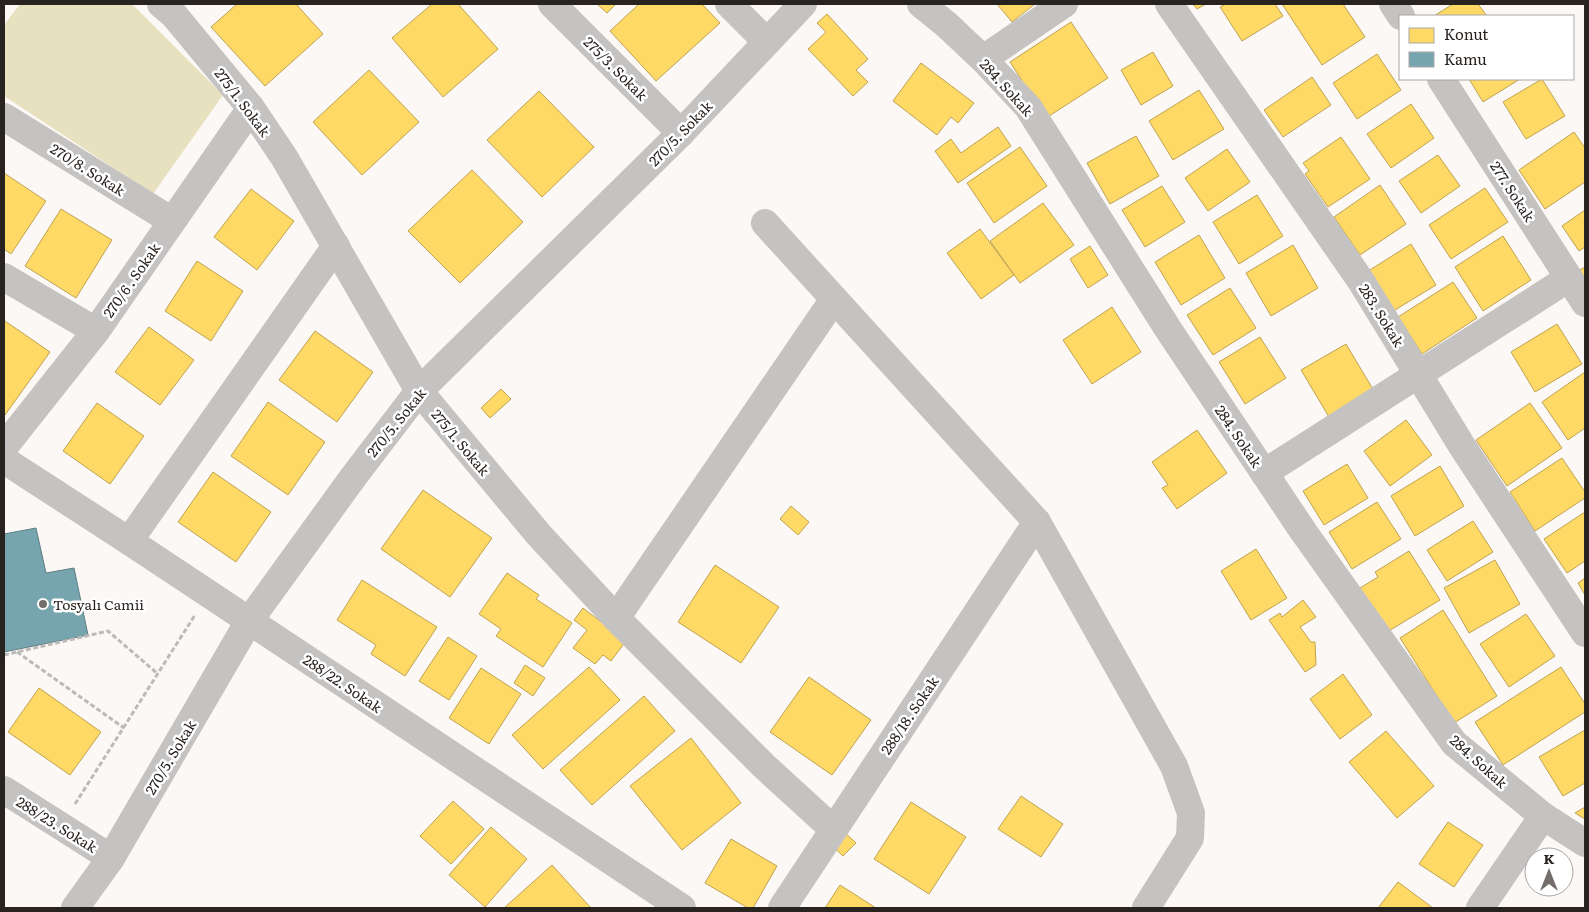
<svg xmlns="http://www.w3.org/2000/svg" width="1589" height="912" viewBox="0 0 1589 912" font-family="Literata,serif">
<rect width="100%" height="100%" fill="#fcf8f6"/>
<path fill="#e8e1c0" d="M20 4H132L223 95 153 194 4 96V25Z"/>
<g fill="#ffd966" stroke="#bfa251">
<path d="M237 4H296L323 34 265 86 211 27Z"/>
<path d="M432 4H458L498 49 443 97 392 38Z"/>
<path d="M597 4H616L607 13Z"/>
<path d="M639 4H702L720 23 656 81 610 31Z"/>
<path d="M997 4H1035L1012 22Z"/>
<path d="M1193 4H1206L1197 9Z"/>
<path d="M1226 4H1275L1283 16 1242 41 1220 7Z"/>
<path d="M1282 4H1343L1365 37 1322 65Z"/>
<path d="M1453 4H1478L1487 16H1434Z"/>
<path d="M827 14 868 59 856 70 868 82 853 96 808 49 826 32 817 23Z"/>
<path d="M1071 22 1108 78 1046 118 1010 62Z"/>
<path d="M1153 52 1173 86 1141 105 1121 70Z"/>
<path d="M1377 54 1401 90 1357 119 1333 83Z"/>
<path d="M921 63 974 103 958 123 951 117 937 135 893 101Z"/>
<path d="M369 70 419 122 362 175 313 122Z"/>
<path d="M1312 77 1331 105 1283 137 1264 110Z"/>
<path d="M1469 79H1520L1483 102Z"/>
<path d="M1542 79 1565 116 1526 139 1503 102Z"/>
<path d="M1199 90 1224 129 1173 160 1149 121Z"/>
<path d="M539 91 594 147 542 197 487 140Z"/>
<path d="M1411 104 1434 138 1391 168 1367 134Z"/>
<path d="M998 127 1011 146 958 183 935 151 951 139 961 153Z"/>
<path d="M1574 132 1585 148V182L1545 209 1519 170Z"/>
<path d="M1136 136 1159 176 1110 204 1087 163Z"/>
<path d="M1341 137 1370 179 1328 207 1305 174 1309 171 1303 163Z"/>
<path d="M1020 147 1047 186 994 223 967 183Z"/>
<path d="M1227 149 1250 182 1208 211 1185 178Z"/>
<path d="M1438 155 1460 186 1421 213 1399 181Z"/>
<path d="M472 170 523 222 460 283 408 231Z"/>
<path d="M4 173 46 201 11 254 4 249Z"/>
<path d="M1380 185 1406 224 1360 255 1334 217Z"/>
<path d="M1162 186 1185 222 1145 247 1122 210Z"/>
<path d="M1485 188 1508 222 1451 259 1429 225Z"/>
<path d="M251 189 294 221 257 270 214 237Z"/>
<path d="M1257 195 1283 236 1239 264 1213 222Z"/>
<path d="M1043 203 1074 245 1020 283 990 241Z"/>
<path d="M61 209 112 240 76 298 25 266Z"/>
<path d="M1585 210V247L1579 251 1562 226Z"/>
<path d="M980 229 1014 275 981 299 947 253Z"/>
<path d="M1199 235 1225 278 1181 305 1155 262Z"/>
<path d="M1503 236 1531 280 1483 311 1455 267Z"/>
<path d="M1411 244 1436 285 1390 313 1365 273Z"/>
<path d="M1293 245 1318 288 1271 316 1246 273Z"/>
<path d="M1090 246 1108 275 1088 288 1070 259Z"/>
<path d="M197 261 243 291 211 341 165 311Z"/>
<path d="M1585 267V287L1576 272Z"/>
<path d="M1453 282 1477 318 1422 354 1398 317Z"/>
<path d="M1230 288 1256 328 1213 355 1187 315Z"/>
<path d="M1112 307 1141 352 1092 384 1063 340Z"/>
<path d="M5 321 50 352 5 415 4 414V323Z"/>
<path d="M1557 324 1582 364 1535 392 1511 352Z"/>
<path d="M149 327 194 360 160 405 115 372Z"/>
<path d="M315 331 373 372 337 422 279 380Z"/>
<path d="M1260 337 1286 378 1245 404 1219 362Z"/>
<path d="M1346 344 1377 396 1332 422 1301 370Z"/>
<path d="M1585 372V428L1568 440 1542 402Z"/>
<path d="M501 389 511 399 490 418 481 408Z"/>
<path d="M268 402 325 442 288 495 231 456Z"/>
<path d="M97 403 144 436 110 484 63 451Z"/>
<path d="M1530 403 1562 448 1507 486 1476 440Z"/>
<path d="M1406 420 1432 455 1390 486 1364 451Z"/>
<path d="M1197 430 1227 473 1177 509 1162 488 1168 485 1152 462Z"/>
<path d="M1562 458 1585 492V498L1535 531 1510 492Z"/>
<path d="M1347 464 1368 498 1324 525 1303 491Z"/>
<path d="M1440 466 1464 506 1415 536 1391 496Z"/>
<path d="M213 472 271 512 236 562 178 522Z"/>
<path d="M423 490 492 538 450 597 381 549Z"/>
<path d="M1377 502 1401 539 1352 569 1329 532Z"/>
<path d="M791 506 809 522 798 535 780 519Z"/>
<path d="M1585 512V561L1567 573 1544 539Z"/>
<path d="M1473 521 1493 552 1447 581 1427 550Z"/>
<path d="M1256 549 1287 598 1251 620 1221 571Z"/>
<path d="M1409 551 1440 600 1387 632 1360 588 1378 577 1375 572Z"/>
<path d="M1495 560 1520 604 1469 633 1444 588Z"/>
<path d="M715 565 779 607 741 663 678 622Z"/>
<path d="M507 573 539 595 536 599 572 623 543 667 496 636 501 629 479 614Z"/>
<path d="M1585 578V595L1578 583Z"/>
<path d="M362 580 437 627 405 676 371 654 376 645 337 620Z"/>
<path d="M1303 600 1316 617 1300 627 1311 642H1315L1316 665 1305 672 1269 620 1280 613 1282 617Z"/>
<path d="M583 608 626 641 611 661 603 655 595 664 573 648 587 630 574 620Z"/>
<path d="M1443 610 1497 696 1454 723 1400 638Z"/>
<path d="M1526 614 1555 656 1509 687 1480 644Z"/>
<path d="M448 637 477 656 449 700 419 681Z"/>
<path d="M525 665 545 678 533 696 514 683Z"/>
<path d="M589 667 620 700 543 769 512 735Z"/>
<path d="M1561 667 1585 704V712L1503 765 1475 722Z"/>
<path d="M481 668 521 694 489 744 449 718Z"/>
<path d="M1343 674 1372 715 1340 739 1310 699Z"/>
<path d="M809 677 871 720 832 775 770 732Z"/>
<path d="M39 688 101 732 70 775 8 732Z"/>
<path d="M644 696 675 731 592 805 560 770Z"/>
<path d="M1585 730V783L1563 796 1539 757Z"/>
<path d="M1386 731 1434 786 1397 818 1349 762Z"/>
<path d="M691 738 741 803 682 850 630 786Z"/>
<path d="M1021 796 1063 824 1041 857 998 829Z"/>
<path d="M453 801 484 829 451 864 420 836Z"/>
<path d="M911 802 966 837 929 894 874 859Z"/>
<path d="M1585 807V819L1575 813Z"/>
<path d="M1448 822 1483 845 1454 887 1419 864Z"/>
<path d="M491 827 527 859 485 907 449 875Z"/>
<path d="M842 830 856 843 843 856 829 843Z"/>
<path d="M731 839 777 866 753 908H748L705 883Z"/>
<path d="M552 865 591 908H504Z"/>
<path d="M1398 882 1433 908H1378Z"/>
<path d="M840 885 876 908H825Z"/>
</g>
<path fill="#76a5af" stroke="#5f7e84" d="M36 528 46 573 74 568 88 635 4 652V534Z"/>
<g fill="none" stroke-linecap="round" stroke-linejoin="round">
<g stroke="#bdbaba" stroke-width="3" stroke-dasharray="5 2.5" stroke-linecap="butt">
<path d="M17 652 124 728"/>
<path d="M4 655 108 631 158 674"/>
<path d="M75 804 195 615"/>
</g>
<g stroke="#c5c2c2" stroke-width="28">
<path d="M161 4 174 15 251 108 284 157 419 391 539 535 616 618 764 766 833 829"/>
<path d="M552 4 681 133"/>
<path d="M729 4 767 42"/>
<path d="M921 4 947 25 983 59 1028 107 1168 329 1303 531 1454 743 1543 816 1585 843"/>
<path d="M1169 4 1361 281 1462 446 1585 633"/>
<path d="M1393 4 1401 16"/>
<path d="M983 59 1064 4"/>
<path d="M1441 79 1585 303"/>
<path d="M4 117 172 221"/>
<path d="M765 223 1037 522 1174 766 1191 813 1190 838 1146 908"/>
<path d="M4 277 96 331"/>
<path d="M4 447 96 331 251 108"/>
<path d="M4 460 129 541 682 908"/>
<path d="M1264 473 1569 278"/>
<path d="M129 541 336 246"/>
<path d="M616 618 834 299"/>
<path d="M4 790 111 858"/>
<path d="M75 908 111 858 249 621 354 476 419 391 681 133 803 4"/>
<path d="M782 908 1037 522"/>
<path d="M1480 908 1543 816"/>
</g>
</g>
<circle fill="#736e6b" stroke="#fff" stroke-width="2" cx="43" cy="604" r="5"/>
<g text-anchor="middle" dominant-baseline="central" stroke-width="5" stroke-linejoin="round" paint-order="stroke">
<g font-size="14" fill="#292320" stroke="#fff">
<text transform="translate(616 68) rotate(45)">275/3. Sokak</text>
<text transform="translate(1007 87) rotate(48)">284. Sokak</text>
<text transform="translate(243 102) rotate(53)">275/1. Sokak</text>
<text transform="translate(680 133) rotate(-46)">270/5. Sokak</text>
<text transform="translate(88 169) rotate(32)">270/8. Sokak</text>
<text transform="translate(1513 191) rotate(57)">277. Sokak</text>
<text transform="translate(131 280) rotate(-55)">270/6 . Sokak</text>
<text transform="translate(1382 315) rotate(58)">283. Sokak</text>
<text transform="translate(396 422) rotate(-51)">270/5. Sokak</text>
<text transform="translate(1239 436) rotate(56)">284. Sokak</text>
<text transform="translate(461 442) rotate(50)">275/1. Sokak</text>
<text transform="translate(343 683) rotate(34)">288/22. Sokak</text>
<text transform="translate(909 715) rotate(-56)">288/18. Sokak</text>
<text transform="translate(170 757) rotate(-59)">270/5. Sokak</text>
<text transform="translate(1479 761) rotate(42)">284. Sokak</text>
<text transform="translate(57 824) rotate(32)">288/23. Sokak</text>
</g>
<g font-size="14" fill="#292320" stroke="#fff" text-anchor="start">
<text x="53" y="604">Tosyalı Camii</text>
</g>
</g>
<rect width="1589" height="912" fill="none" stroke="#292320" stroke-width="10"/>
<rect x="1399" y="15" width="175" height="65" fill="#ffffff" stroke="#a9a7a6"/>
<rect x="1409" y="28" width="25" height="15" fill="#ffd966" stroke="#a9a7a6"/>
<text x="1444" y="40" font-size="15" fill="#292320">Konut</text>
<rect x="1409" y="52" width="25" height="15" fill="#76a5af" stroke="#a9a7a6"/>
<text x="1444" y="65" font-size="15" fill="#292320">Kamu</text>
<g transform="translate(1549 872)"><circle r="24" fill="#ffffff" stroke="#a9a7a6"/>
<path d="M0-4L9 19L0 12L-9 19Z" fill="#736e6b"/>
<text y="-8" font-size="14" font-weight="bold" text-anchor="middle" fill="#292320">K</text>
</g>
</svg>
